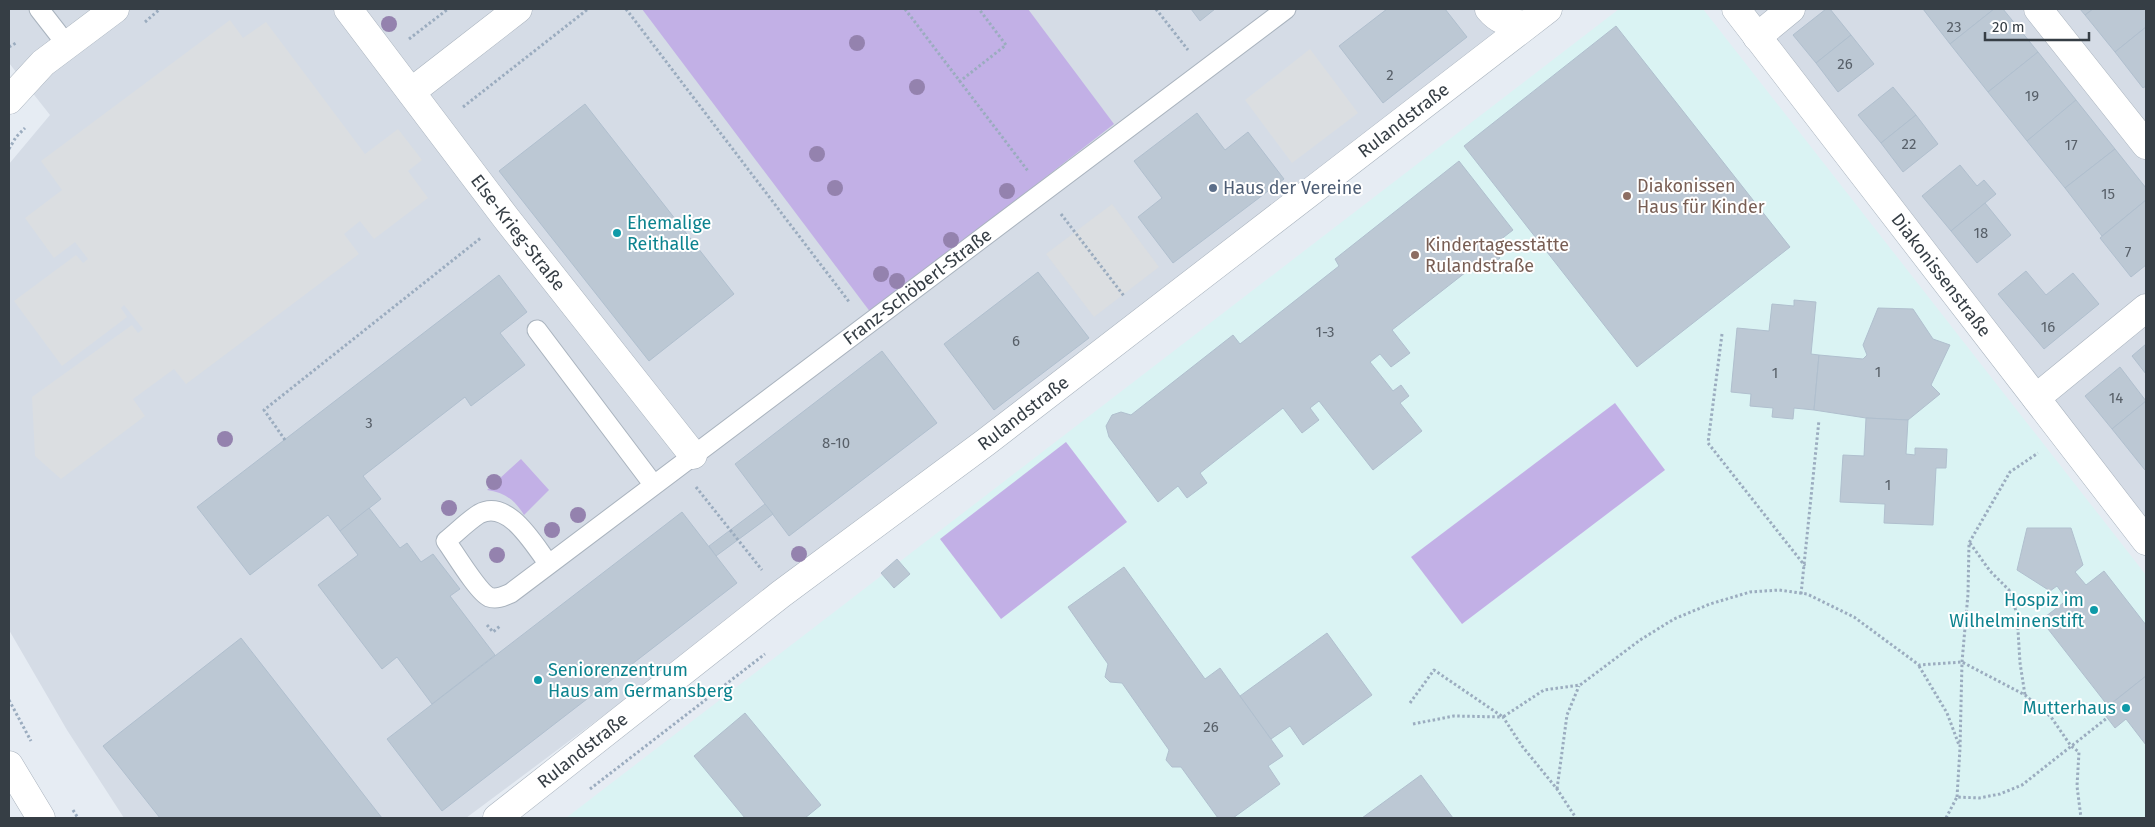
<svg xmlns="http://www.w3.org/2000/svg" width="2155" height="827" viewBox="0 0 2155 827" font-family="'Fira Sans',sans-serif">
<rect width="100%" height="100%" fill="#e6ecf3"/>
<g fill="#d5dce6">
<path d="M9 9H1551L466 818H124L67 730 9 630V164L50 115 9 63Z"/>
<path d="M1737 9H2146V539Z"/>
</g>
<path fill="#daf3f3" d="M1619 9H1703L2146 575V818H566Z"/>
<g fill="#c2b0e6">
<path d="M642 9H1028L1114 124 871 313Z"/>
<path d="M1615 403 1665 470 1462 624 1411 557Z"/>
<path d="M1066 442 1127 522 1001 619 940 539Z"/>
<path d="M521 459 549 490 524 515C515 500 504 492 487 490Z"/>
</g>
<g fill="#dbdee1">
<path d="M230 20 243 38 266 22 365 154 398 129 422 160 408 171 428 198 374 239 360 221 344 234 359 254 186 384 174 369 133 399 145 416 61 479 35 456 32 397 132 325 138 333 143 329 124 305 121 308 127 317 62 366 14 301 76 255 83 263 88 259 75 242 54 258 25 218 62 190 41 161Z"/>
<path d="M1310 49 1358 113 1292 163 1245 100Z"/>
<path d="M1112 204 1159 267 1094 317 1046 254Z"/>
</g>
<g fill="#bcc8d4" stroke="#b0bfce">
<path d="M1191 9H1215L1200 21Z"/>
<path d="M1387 9H1445L1467 37 1383 103 1339 46Z"/>
<path d="M1826 9H1830L1851 35 1816 63 1793 35Z"/>
<path d="M1923 9H1994L1950 44Z"/>
<path d="M1994 9H2003L2038 52 1988 92 1950 44Z"/>
<path d="M2080 9H2093L2085 15Z"/>
<path d="M2093 9H2146V27L2115 52 2085 15Z"/>
<path d="M1616 26 1790 247 1637 367 1464 146Z"/>
<path d="M2146 27V86L2143 88 2115 52Z"/>
<path d="M1851 35 1874 64 1838 92 1816 63Z"/>
<path d="M2038 52 2076 100 2027 141 1988 92Z"/>
<path d="M1893 87 1916 115 1881 143 1858 115Z"/>
<path d="M2076 100 2115 149 2065 188 2027 141Z"/>
<path d="M585 104 734 294 649 361 499 171Z"/>
<path d="M1197 113 1225 150 1248 132 1284 179 1173 263 1138 217 1162 198 1134 161Z"/>
<path d="M1916 115 1938 144 1903 172 1881 143Z"/>
<path d="M2115 149 2146 188V200L2102 236 2065 188Z"/>
<path d="M1459 161 1513 230 1491 247 1500 258 1481 273 1475 265 1392 330 1410 353 1391 367 1380 354 1370 362 1393 391 1401 385 1409 396 1400 403 1422 431 1373 470 1319 401 1310 408 1319 420 1302 433 1283 408 1200 473 1207 483 1187 498 1178 486 1158 502 1109 437 1106 426 1112 415 1121 412 1131 415 1233 335 1240 344 1339 266 1335 259Z"/>
<path d="M1960 165 1977 186 1984 180 1996 194 1951 231 1922 196Z"/>
<path d="M2146 200V265L2131 277 2100 238Z"/>
<path d="M1985 203 2011 235 1977 263 1951 231Z"/>
<path d="M2026 271 2046 295 2073 273 2099 304 2044 349 1998 294Z"/>
<path d="M1038 272 1089 338 994 410 944 344Z"/>
<path d="M499 275 527 312 500 333 525 365 471 406 465 397 363 476 381 499 340 531 328 515 250 575 197 507Z"/>
<path d="M1794 300 1816 302 1811 354 1819 355 1814 410 1794 408 1793 419 1772 417 1773 408 1750 406 1751 394 1731 392 1737 328 1769 331 1772 304 1794 306Z"/>
<path d="M1878 308 1913 309 1933 339 1950 345 1931 385 1940 394 1908 420 1866 418 1814 410 1819 355 1863 359 1867 355 1863 345Z"/>
<path d="M2146 344V374L2132 356Z"/>
<path d="M882 351 937 423 789 536 735 464Z"/>
<path d="M2120 367 2146 401 2112 429 2085 396Z"/>
<path d="M2146 401V470H2145L2112 429Z"/>
<path d="M1866 418 1908 420 1906 454 1915 455V448L1947 449 1946 468H1936L1933 525 1884 523 1885 504 1840 502 1843 455 1864 456Z"/>
<path d="M765 504 773 514 716 556 709 546Z"/>
<path d="M369 508 400 548 407 543 421 562 433 554 460 589 450 596 495 655 432 704 397 657 382 669 318 585 358 555 340 531Z"/>
<path d="M682 512 737 583 442 811 387 739Z"/>
<path d="M2027 528H2071L2083 565 2075 572 2086 585 2104 571 2146 625V676L2108 706 2041 620 2067 600 2057 586 2050 591 2017 570Z"/>
<path d="M897 559 910 574 894 588 881 573Z"/>
<path d="M1124 567 1205 679 1220 668 1283 756 1268 766 1280 784 1233 818H1218L1181 767H1172L1166 760 1169 750 1122 683 1110 682 1105 677 1108 664 1068 607Z"/>
<path d="M1327 633 1372 695 1303 745 1290 726 1271 739 1240 696Z"/>
<path d="M241 638 382 818H160L103 746Z"/>
<path d="M2146 676V745L2126 719 2115 728 2102 711Z"/>
<path d="M745 713 821 805 805 818H745L694 756Z"/>
<path d="M1421 775 1453 818H1362Z"/>
</g>
<g fill="none" stroke-linecap="round" stroke-linejoin="round">
<g stroke="#a9b3be" stroke-width="21">
<g id="service">
<path d="M39 9 67 45"/>
<path d="M537 330 653 484"/>
<path id="s1" d="M548 563C534 545 508 498 479 514 468 521 457 532 446 541 454 552 478 592 489 597 497 600 504 596 511 593L1286 9"/>
</g>
</g>
<g stroke="#a9b3be" stroke-width="29">
<g id="minor">
<path id="s2" d="M348 9 506 218 693 455"/>
<path d="M1489 9C1499 21 1511 25 1526 24"/>
<path id="s3" d="M1736 9 2146 541"/>
<path d="M2038 9 2146 145"/>
<path d="M1757 37 1791 9"/>
<path d="M411 92 518 9"/>
<path d="M9 100 43 63 115 9"/>
<path d="M2036 398 2146 308"/>
<path id="s4" d="M497 818 781 594 986 442 1548 9"/>
</g>
</g>
<g stroke="#a9b3be" stroke-width="29">
<path id="tertiary" d="M9 765 41 818"/>
</g>
<g stroke="#9bacbf" stroke-width="3" stroke-dasharray="2.5 2.5" stroke-linecap="butt">
<path d="M626 9 850 303"/>
<path d="M905 9 1028 171"/>
<path d="M1156 9 1188 50"/>
<path d="M145 22 160 9"/>
<path d="M409 39 448 9"/>
<path d="M9 47 16 43"/>
<path d="M959 82 1006 45 979 9"/>
<path d="M463 107 588 9"/>
<path d="M9 149 16 137 25 128"/>
<path d="M1061 214 1124 296"/>
<path d="M1722 334 1708 443 1805 566"/>
<path d="M285 440 264 410 482 237"/>
<path d="M696 487 762 570"/>
<path d="M1970 543 1990 571 2009 590 2017 614 2020 663 2025 695"/>
<path d="M1801 594 1819 420"/>
<path d="M487 625 493 632 500 626"/>
<path d="M1919 666 1947 713 1959 745"/>
<path d="M9 700 31 741"/>
<path d="M1410 703 1434 670 1503 717 1544 690 1580 685 1640 640 1674 619 1710 604 1750 592 1779 590 1807 594 1854 617 1919 665 1962 662 2025 695 2051 717 2071 746 2079 752 2077 786 2081 818"/>
<path d="M1413 724 1454 716 1503 717 1522 746 1557 789 1576 818"/>
<path d="M590 789 765 654"/>
<path d="M1557 789 1567 715 1579 686"/>
<path d="M1957 797 1960 748 1962 662 1968 594 1969 543 2010 472 2038 453"/>
<path d="M73 810 78 818"/>
<path d="M1946 818 1957 797 1979 798 2000 794 2022 785 2107 718"/>
</g>
<use href="#service" stroke="#fff" stroke-width="19"/>
<use href="#minor" stroke="#fff" stroke-width="28"/>
<use href="#tertiary" stroke="#fff" stroke-width="28"/>
</g>
<g fill="#9482ae">
<circle cx="389" cy="24" r="8"/>
<circle cx="857" cy="43" r="8"/>
<circle cx="917" cy="87" r="8"/>
<circle cx="817" cy="154" r="8"/>
<circle cx="835" cy="188" r="8"/>
<circle cx="1007" cy="191" r="8"/>
<circle cx="951" cy="240" r="8"/>
<circle cx="881" cy="274" r="8"/>
<circle cx="897" cy="281" r="8"/>
<circle cx="225" cy="439" r="8"/>
<circle cx="494" cy="482" r="8"/>
<circle cx="449" cy="508" r="8"/>
<circle cx="578" cy="515" r="8"/>
<circle cx="552" cy="530" r="8"/>
<circle cx="799" cy="554" r="8"/>
<circle cx="497" cy="555" r="8"/>
</g>
<circle fill="#5c6f8a" stroke="#fff" stroke-width="2" cx="1213" cy="188" r="5"/>
<g fill="#8d6e63" stroke="#fff" stroke-width="2">
<circle cx="1627" cy="196" r="5"/>
<circle cx="1415" cy="255" r="5"/>
</g>
<g fill="#0f9aa8" stroke="#fff" stroke-width="2">
<circle cx="617" cy="233" r="5"/>
<circle cx="2094" cy="610" r="5"/>
<circle cx="538" cy="680" r="5"/>
<circle cx="2126" cy="708" r="5"/>
</g>
<g text-anchor="middle" dominant-baseline="central" stroke-width="4" stroke-linejoin="round" paint-order="stroke">
<g font-size="15" fill="#586069">
<text x="1954" y="27">23</text>
<text x="1845" y="64">26</text>
<text x="1390" y="75">2</text>
<text x="2032" y="96">19</text>
<text x="1909" y="144">22</text>
<text x="2071" y="145">17</text>
<text x="2108" y="194">15</text>
<text x="1981" y="233">18</text>
<text x="2128" y="252">7</text>
<text x="2048" y="327">16</text>
<text x="1325" y="332">1-3</text>
<text x="1016" y="341">6</text>
<text x="1878" y="372">1</text>
<text x="1775" y="373">1</text>
<text x="2116" y="398">14</text>
<text x="369" y="423">3</text>
<text x="836" y="443">8-10</text>
<text x="1888" y="485">1</text>
<text x="1211" y="727">26</text>
</g>
<g font-size="18" fill="#363e45" stroke="#fff">
<text stroke="none"><textPath href="#s4" startOffset="1144">Rulandstraße</textPath></text>
<text stroke="none"><textPath href="#s2" startOffset="281">Else-Krieg-Straße</textPath></text>
<text stroke="none"><textPath href="#s3" startOffset="336">Diakonissenstraße</textPath></text>
<text stroke="none"><textPath href="#s1" startOffset="738">Franz-Schöberl-Straße</textPath></text>
<text stroke="none"><textPath href="#s4" startOffset="664">Rulandstraße</textPath></text>
<text stroke="none"><textPath href="#s4" startOffset="109">Rulandstraße</textPath></text>
</g>
<g font-size="18" fill="#785e54" stroke="#fff" text-anchor="start">
<text x="1637" y="186">Diakonissen<tspan x="1637" dy="21">Haus für Kinder</tspan></text>
<text x="1425" y="245">Kindertagesstätte<tspan x="1425" dy="21">Rulandstraße</tspan></text>
</g>
<g font-size="18" fill="#4e5e75" stroke="#fff" text-anchor="start">
<text x="1223" y="188">Haus der Vereine</text>
</g>
<g font-size="18" fill="#0d838f" stroke="#fff" text-anchor="start">
<text x="627" y="223">Ehemalige<tspan x="627" dy="21">Reithalle</tspan></text>
<text x="2084" y="600" text-anchor="end">Hospiz im<tspan x="2084" dy="21">Wilhelminenstift</tspan></text>
<text x="548" y="670">Seniorenzentrum<tspan x="548" dy="21">Haus am Germansberg</tspan></text>
<text x="2116" y="708" text-anchor="end">Mutterhaus</text>
</g>
</g>
<rect width="2155" height="827" fill="none" stroke="#363e45" stroke-width="20"/>
<path d="M1985 32v8h104v-8" fill="none" stroke="#363e45" stroke-width="2.5"/>
<text x="1992" y="32" font-size="15" fill="#363e45" stroke="#ffffff" stroke-width="4" paint-order="stroke">20 m</text>
</svg>
